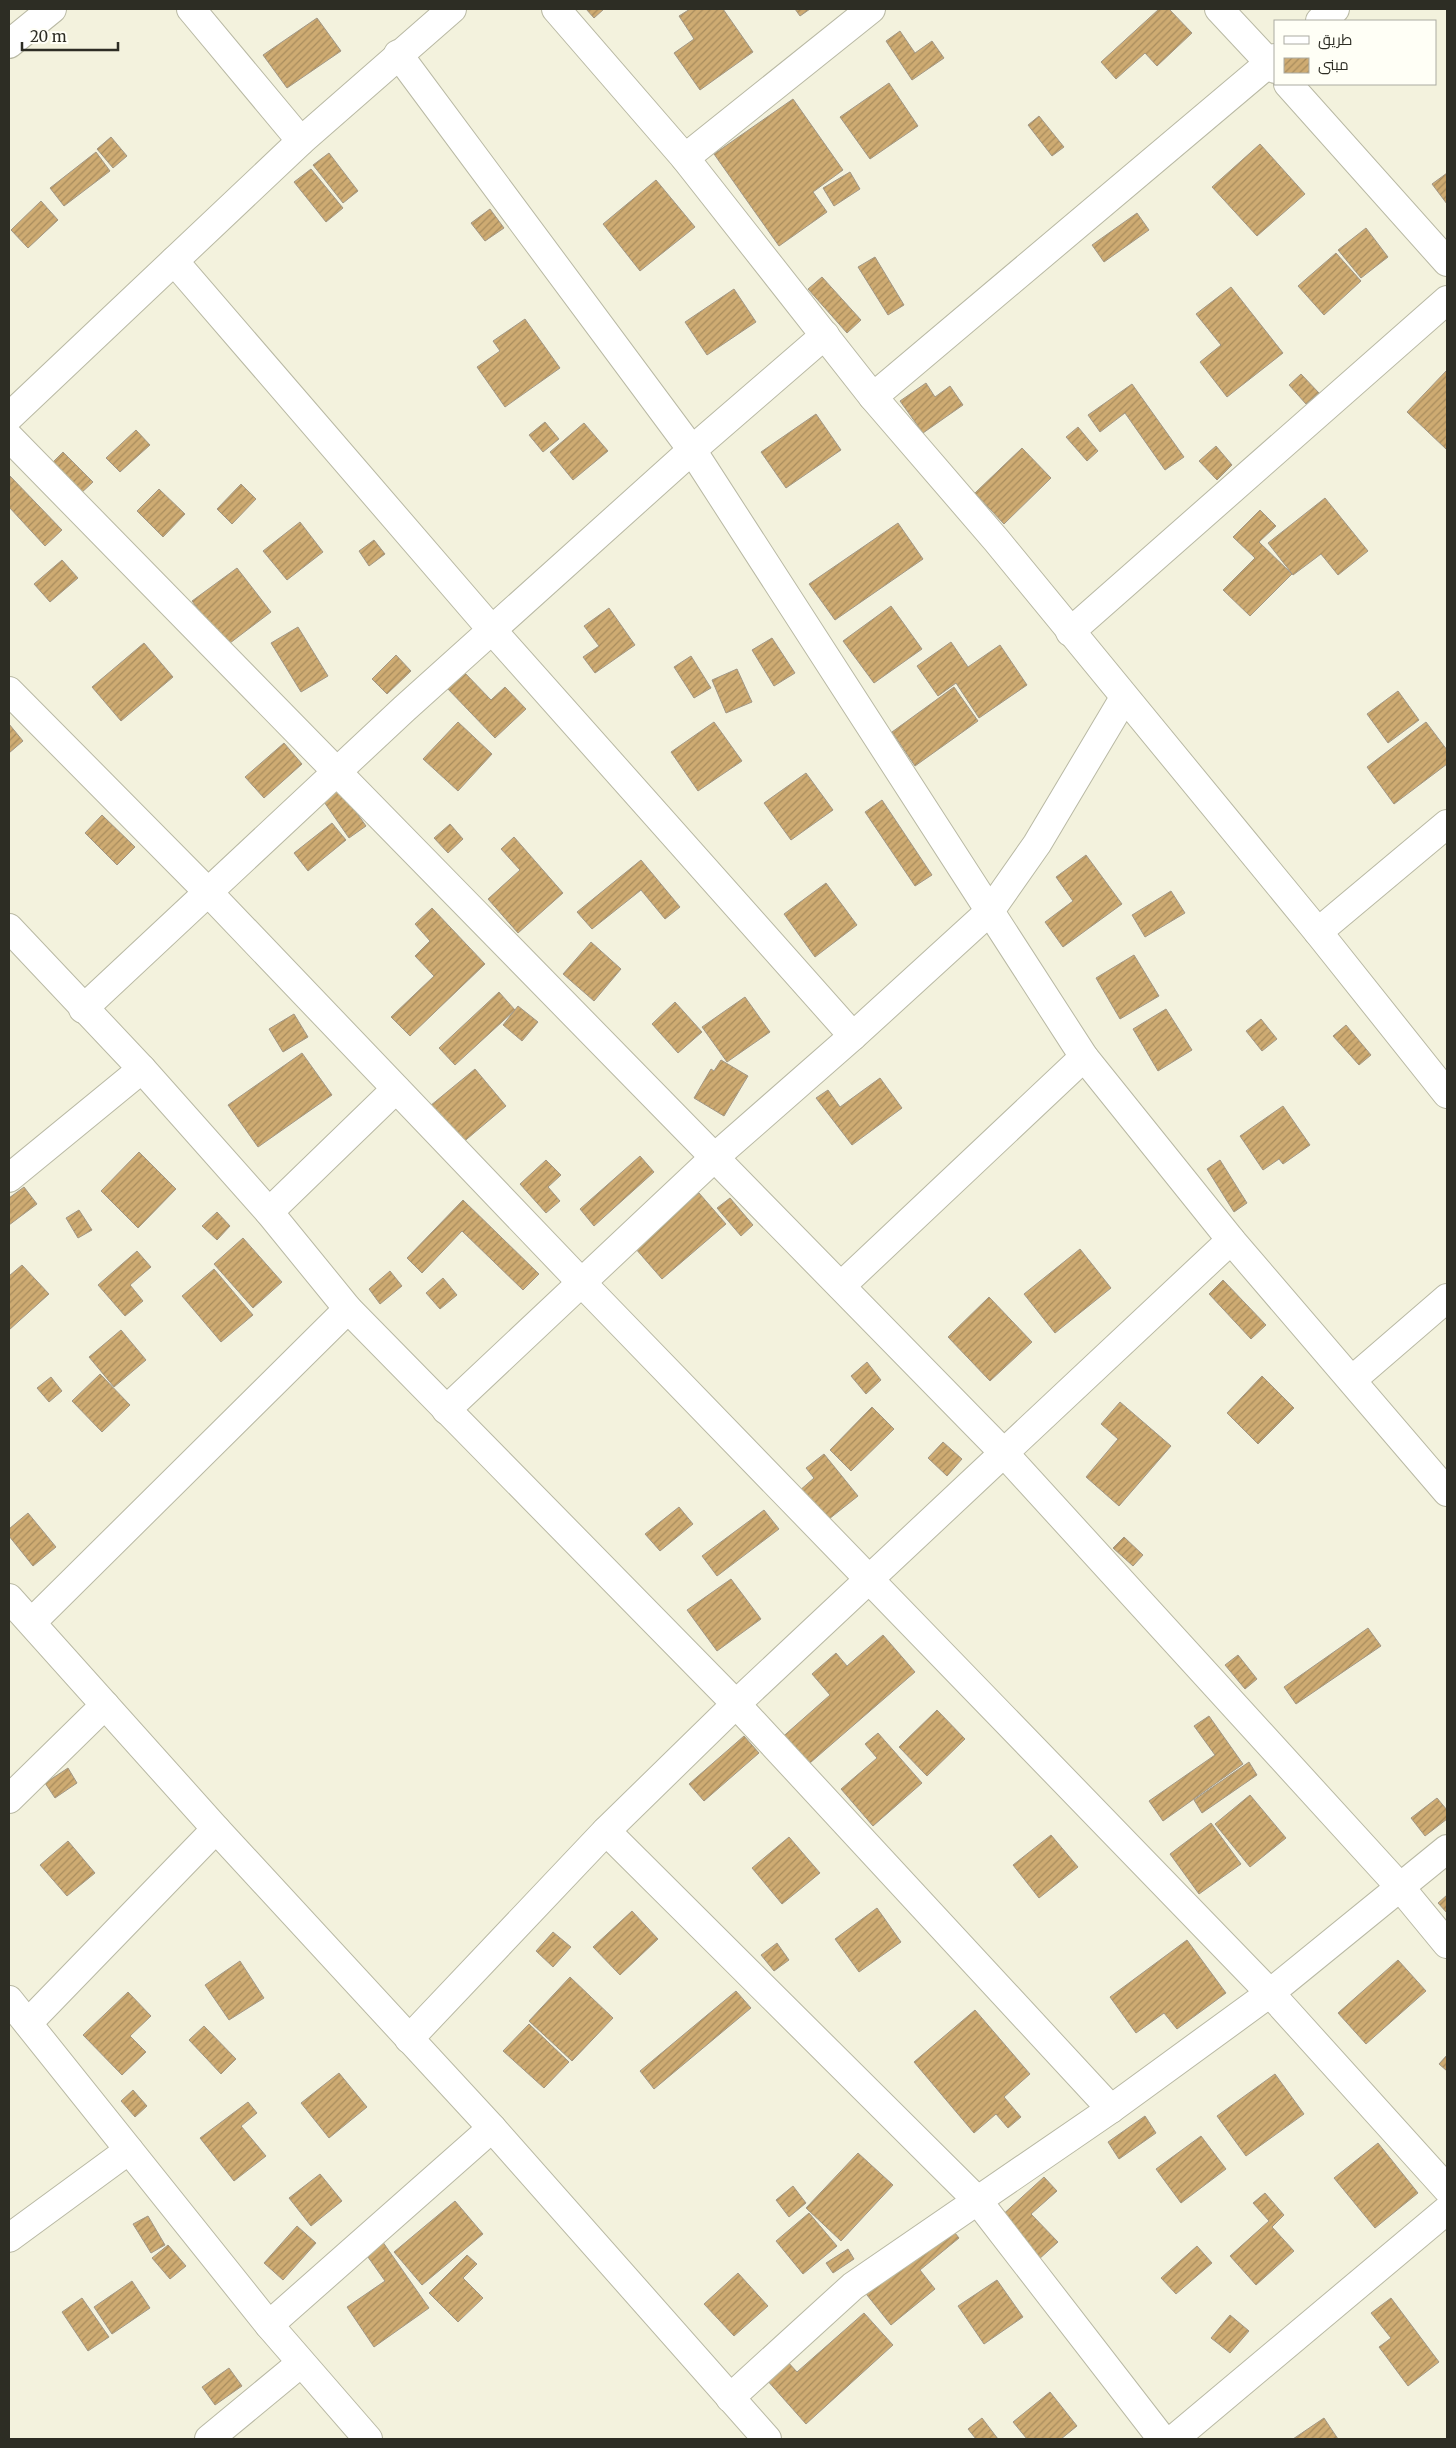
<svg xmlns="http://www.w3.org/2000/svg" width="1456" height="2448" viewBox="0 0 1456 2448" font-family="Merriweather,Cairo,serif">
<defs>
<pattern id="building-hatch" width="6" height="6" patternUnits="userSpaceOnUse" patternTransform="scale(1.25)"><rect width="6" height="6" fill="#ceab72"/><path d="M-1 1l2-2M0 6l6-6M5 7l2-2" fill="none" stroke="#a88c5d"/></pattern>
</defs>
<rect width="100%" height="100%" fill="#f3f2dd"/>
<g fill="url(#building-hatch)" stroke="#a29785">
<path d="M586 9H604L594 18Z"/>
<path d="M690 9H723L753 52 700 90 674 53 694 39 679 16Z"/>
<path d="M795 9H810L800 16Z"/>
<path d="M1159 9H1169L1192 33 1157 66 1145 53 1116 79 1101 62Z"/>
<path d="M317 18 341 51 287 88 263 55Z"/>
<path d="M900 31 915 53 932 41 944 58 912 80 886 41Z"/>
<path d="M889 83 918 126 870 159 840 117Z"/>
<path d="M793 99 843 170 813 192 827 212 779 246 714 154Z"/>
<path d="M1039 116 1064 147 1052 156 1028 125Z"/>
<path d="M111 137 127 156 113 168 97 149Z"/>
<path d="M1260 144 1305 194 1257 236 1212 187Z"/>
<path d="M96 152 110 171 64 206 50 188Z"/>
<path d="M329 153 358 191 343 203 313 165Z"/>
<path d="M311 169 343 208 326 222 294 182Z"/>
<path d="M850 172 860 189 834 206 823 188Z"/>
<path d="M1447 173V204L1432 184Z"/>
<path d="M656 180 695 227 640 271 603 224Z"/>
<path d="M41 201 58 220 28 248 11 230Z"/>
<path d="M490 209 504 228 485 241 471 223Z"/>
<path d="M1137 213 1149 230 1104 262 1092 245Z"/>
<path d="M1366 228 1388 257 1361 278 1338 250Z"/>
<path d="M1336 253 1361 281 1324 315 1298 286Z"/>
<path d="M875 257 904 305 888 315 858 267Z"/>
<path d="M822 277 861 320 847 333 808 289Z"/>
<path d="M1231 287 1283 353 1227 397 1200 362 1221 345 1196 314Z"/>
<path d="M734 289 756 322 707 355 685 322Z"/>
<path d="M525 319 560 368 505 407 477 367 500 351 493 341Z"/>
<path d="M1447 370V447L1446 449 1407 412Z"/>
<path d="M1301 374 1319 393 1306 404 1289 385Z"/>
<path d="M926 383 935 397 950 386 963 405 923 433 900 401Z"/>
<path d="M1132 384 1184 457 1165 470 1125 413 1100 432 1088 415Z"/>
<path d="M816 414 841 450 786 488 761 452Z"/>
<path d="M545 422 559 439 543 452 529 435Z"/>
<path d="M584 423 608 451 573 480 550 452Z"/>
<path d="M1078 427 1098 451 1087 461 1066 437Z"/>
<path d="M136 430 150 445 120 472 106 458Z"/>
<path d="M1216 446 1232 465 1217 480 1199 461Z"/>
<path d="M1022 448 1051 478 1004 524 975 493Z"/>
<path d="M63 452 93 482 79 495 50 465Z"/>
<path d="M10 476 62 530 45 546 9 507Z"/>
<path d="M241 484 256 499 232 524 217 509Z"/>
<path d="M159 489 185 514 163 537 137 511Z"/>
<path d="M1325 498 1368 551 1338 575 1321 554 1293 575 1268 543Z"/>
<path d="M1260 510 1276 526 1259 542 1292 574 1250 616 1223 590 1255 558 1233 537Z"/>
<path d="M300 522 323 552 287 580 263 551Z"/>
<path d="M898 523 923 559 835 620 809 584Z"/>
<path d="M374 540 385 554 369 566 359 551Z"/>
<path d="M62 560 78 578 50 602 34 584Z"/>
<path d="M237 568 271 612 226 646 192 601Z"/>
<path d="M891 606 922 649 874 683 843 641Z"/>
<path d="M609 608 635 645 595 673 583 657 599 646 584 626Z"/>
<path d="M298 627 328 676 301 692 271 643Z"/>
<path d="M772 638 795 673 774 686 752 650Z"/>
<path d="M951 642 968 667 1000 645 1027 685 979 718 956 683 938 696 917 666Z"/>
<path d="M144 643 173 677 121 721 92 687Z"/>
<path d="M396 655 411 671 387 694 372 679Z"/>
<path d="M691 656 711 688 694 698 674 667Z"/>
<path d="M737 669 752 702 726 713 712 680Z"/>
<path d="M463 671 491 700 505 687 526 709 495 738 446 687Z"/>
<path d="M954 687 978 721 915 766 892 732Z"/>
<path d="M1398 691 1419 720 1388 743 1367 714Z"/>
<path d="M458 722 492 754 458 791 423 759Z"/>
<path d="M714 722 742 761 698 791 671 752Z"/>
<path d="M1426 722 1447 750V764L1394 804 1367 767Z"/>
<path d="M9 724 23 741 9 753Z"/>
<path d="M284 743 302 764 264 798 245 777Z"/>
<path d="M806 773 833 810 791 840 764 803Z"/>
<path d="M337 785 366 826 349 838 320 796Z"/>
<path d="M882 800 932 875 915 886 865 812Z"/>
<path d="M102 815 135 847 117 865 85 833Z"/>
<path d="M332 823 346 840 308 871 294 853Z"/>
<path d="M450 824 463 839 448 853 434 838Z"/>
<path d="M514 837 563 893 518 933 488 899 520 870 501 849Z"/>
<path d="M1086 855 1122 904 1063 947 1045 922 1073 901 1056 877Z"/>
<path d="M641 860 680 907 665 919 641 890 592 929 577 912Z"/>
<path d="M826 883 857 925 815 957 784 914Z"/>
<path d="M1171 891 1185 913 1145 937 1132 915Z"/>
<path d="M432 908 485 964 410 1036 391 1017 434 976 415 956 430 941 415 924Z"/>
<path d="M591 942 621 969 594 1001 563 974Z"/>
<path d="M1134 955 1159 996 1120 1019 1096 978Z"/>
<path d="M499 992 515 1010 455 1065 439 1048Z"/>
<path d="M745 997 770 1032 727 1062 702 1027Z"/>
<path d="M675 1002 702 1032 678 1053 652 1024Z"/>
<path d="M518 1006 538 1022 522 1041 503 1025Z"/>
<path d="M1166 1009 1192 1050 1158 1071 1133 1029Z"/>
<path d="M294 1014 308 1037 283 1052 269 1029Z"/>
<path d="M1261 1019 1277 1039 1262 1051 1246 1031Z"/>
<path d="M1346 1025 1371 1055 1359 1065 1333 1036Z"/>
<path d="M302 1053 332 1095 258 1147 228 1105Z"/>
<path d="M721 1060 748 1076 724 1116 694 1098 711 1069 714 1071Z"/>
<path d="M475 1069 506 1106 461 1144 430 1106Z"/>
<path d="M880 1078 902 1108 852 1145 816 1098 828 1090 840 1107Z"/>
<path d="M1283 1106 1310 1145 1283 1164 1279 1159 1263 1170 1240 1136Z"/>
<path d="M139 1152 176 1189 138 1228 101 1191Z"/>
<path d="M640 1156 654 1172 594 1226 580 1209Z"/>
<path d="M546 1160 561 1175 548 1187 560 1201 546 1213 520 1184Z"/>
<path d="M1220 1160 1247 1203 1234 1212 1207 1169Z"/>
<path d="M24 1187 37 1204 9 1225V1198Z"/>
<path d="M699 1193 726 1224 662 1279 635 1248Z"/>
<path d="M730 1198 753 1225 741 1236 717 1208Z"/>
<path d="M463 1200 539 1274 523 1290 462 1231 422 1273 407 1258Z"/>
<path d="M79 1210 92 1230 78 1238 66 1218Z"/>
<path d="M217 1212 230 1226 217 1240 202 1226Z"/>
<path d="M243 1238 282 1282 253 1308 214 1264Z"/>
<path d="M1080 1249 1111 1288 1055 1333 1024 1294Z"/>
<path d="M137 1251 151 1267 130 1285 143 1301 125 1316 98 1285Z"/>
<path d="M22 1265 49 1294 9 1330V1276Z"/>
<path d="M214 1269 253 1315 221 1342 182 1296Z"/>
<path d="M390 1271 402 1286 380 1304 369 1289Z"/>
<path d="M443 1278 457 1295 440 1309 426 1293Z"/>
<path d="M1223 1280 1266 1325 1251 1339 1209 1294Z"/>
<path d="M989 1297 1032 1342 990 1381 948 1337Z"/>
<path d="M121 1330 146 1360 114 1387 89 1357Z"/>
<path d="M867 1362 881 1380 866 1394 851 1376Z"/>
<path d="M100 1374 130 1405 102 1432 72 1401Z"/>
<path d="M1262 1376 1294 1408 1258 1444 1227 1413Z"/>
<path d="M51 1377 62 1391 49 1402 37 1388Z"/>
<path d="M1120 1402 1171 1446 1119 1506 1086 1477 1118 1439 1101 1424Z"/>
<path d="M872 1407 894 1429 851 1471 830 1450Z"/>
<path d="M943 1442 962 1459 947 1476 928 1458Z"/>
<path d="M824 1454 858 1496 824 1523 799 1491 814 1478 806 1468Z"/>
<path d="M679 1507 693 1524 660 1551 645 1534Z"/>
<path d="M764 1510 779 1529 717 1576 702 1556Z"/>
<path d="M28 1513 56 1547 33 1566 9 1536V1529Z"/>
<path d="M1124 1537 1143 1555 1133 1566 1113 1548Z"/>
<path d="M731 1579 761 1619 717 1651 687 1610Z"/>
<path d="M1368 1628 1381 1646 1296 1704 1284 1687Z"/>
<path d="M883 1635 915 1672 803 1769 778 1741 830 1695 812 1674 836 1653 847 1666Z"/>
<path d="M1238 1655 1257 1679 1245 1689 1225 1665Z"/>
<path d="M937 1710 965 1739 927 1776 899 1747Z"/>
<path d="M1209 1716 1243 1764 1163 1821 1149 1801 1215 1755 1194 1726Z"/>
<path d="M878 1733 922 1783 873 1826 841 1789 877 1758 865 1744Z"/>
<path d="M744 1736 759 1753 704 1801 689 1784Z"/>
<path d="M1249 1762 1257 1775 1202 1813 1194 1800Z"/>
<path d="M68 1768 77 1783 55 1798 45 1783Z"/>
<path d="M1250 1795 1286 1838 1250 1867 1215 1824Z"/>
<path d="M1437 1798 1447 1810V1819L1425 1836 1411 1818Z"/>
<path d="M1211 1823 1241 1864 1199 1894 1170 1854Z"/>
<path d="M1051 1835 1078 1867 1039 1898 1013 1865Z"/>
<path d="M789 1837 820 1873 782 1904 752 1868Z"/>
<path d="M68 1841 95 1873 67 1896 40 1865Z"/>
<path d="M1447 1895V1913L1438 1903Z"/>
<path d="M877 1908 901 1942 859 1972 835 1939Z"/>
<path d="M632 1911 658 1939 620 1975 593 1947Z"/>
<path d="M553 1932 571 1947 553 1967 536 1951Z"/>
<path d="M1187 1940 1226 1993 1177 2029 1164 2013 1136 2033 1110 1997Z"/>
<path d="M777 1943 789 1960 774 1971 761 1955Z"/>
<path d="M1398 1960 1426 1991 1366 2044 1338 2013Z"/>
<path d="M240 1961 264 1998 229 2020 205 1985Z"/>
<path d="M570 1977 613 2018 572 2061 529 2021Z"/>
<path d="M736 1991 751 2008 654 2089 640 2071Z"/>
<path d="M128 1992 151 2016 130 2036 146 2052 122 2075 83 2035Z"/>
<path d="M975 2010 1030 2074 1004 2097 1021 2117 1008 2128 996 2114 974 2133 914 2062Z"/>
<path d="M529 2024 569 2062 544 2088 503 2051Z"/>
<path d="M204 2026 236 2059 221 2074 189 2040Z"/>
<path d="M1447 2055V2071L1439 2064Z"/>
<path d="M339 2073 367 2107 329 2138 301 2103Z"/>
<path d="M1275 2074 1304 2114 1246 2156 1217 2116Z"/>
<path d="M133 2090 147 2106 135 2117 121 2101Z"/>
<path d="M248 2102 257 2113 241 2126 266 2156 234 2181 200 2138Z"/>
<path d="M1145 2116 1156 2133 1119 2159 1108 2142Z"/>
<path d="M1201 2136 1226 2169 1181 2203 1156 2169Z"/>
<path d="M1378 2143 1418 2193 1375 2228 1334 2178Z"/>
<path d="M858 2153 893 2185 841 2241 806 2208Z"/>
<path d="M320 2174 342 2201 311 2226 289 2198Z"/>
<path d="M1044 2177 1057 2191 1031 2214 1058 2242 1038 2260 999 2218Z"/>
<path d="M793 2186 806 2203 789 2217 776 2200Z"/>
<path d="M1265 2193 1284 2215 1272 2227 1294 2251 1256 2285 1230 2256 1269 2221 1253 2203Z"/>
<path d="M455 2201 483 2234 422 2285 394 2252Z"/>
<path d="M809 2213 837 2246 803 2274 776 2241Z"/>
<path d="M148 2216 165 2245 151 2253 133 2224Z"/>
<path d="M947 2223 959 2238 920 2270 935 2289 891 2325 863 2290Z"/>
<path d="M297 2226 316 2243 283 2280 264 2263Z"/>
<path d="M380 2238 429 2308 374 2347 347 2307 385 2281 363 2250Z"/>
<path d="M168 2245 186 2266 170 2279 152 2258Z"/>
<path d="M1197 2246 1212 2263 1176 2294 1161 2278Z"/>
<path d="M848 2249 854 2259 833 2273 826 2263Z"/>
<path d="M467 2255 477 2264 463 2278 483 2298 458 2322 429 2293Z"/>
<path d="M738 2273 768 2306 734 2336 704 2304Z"/>
<path d="M997 2280 1023 2317 984 2344 958 2306Z"/>
<path d="M132 2281 150 2308 112 2334 94 2307Z"/>
<path d="M82 2298 109 2337 88 2351 62 2312Z"/>
<path d="M1391 2298 1439 2362 1408 2386 1379 2347 1391 2338 1371 2313Z"/>
<path d="M864 2313 893 2345 806 2424 766 2379 787 2361 797 2372Z"/>
<path d="M1230 2315 1249 2331 1230 2353 1211 2338Z"/>
<path d="M229 2368 242 2386 215 2405 202 2387Z"/>
<path d="M1050 2392 1077 2426 1061 2439H1027L1013 2422Z"/>
<path d="M982 2418 998 2439H976L968 2429Z"/>
<path d="M1324 2418 1338 2439H1293Z"/>
</g>
<g fill="none" stroke-linecap="round" stroke-linejoin="round">
<g stroke="#b9b9a4" stroke-width="30">
<g id="street">
<path d="M191 9 301 141"/>
<path d="M556 9 685 158 873 397 997 541 1318 932 1447 1094"/>
<path d="M1219 9 1275 69"/>
<path d="M1320 21 1335 9"/>
<path d="M9 44 52 9"/>
<path d="M398 54 692 450 1084 1057 1231 1240 1447 1492"/>
<path d="M1288 84 1447 262"/>
<path d="M685 158 871 9"/>
<path d="M174 261 492 630 853 1036"/>
<path d="M873 397 1275 58"/>
<path d="M9 417 301 141 452 9"/>
<path d="M9 437 1003 1452 1400 1887 1447 1944"/>
<path d="M1070 632 1447 300"/>
<path d="M9 691 209 893 581 1282 1270 1993 1447 2189"/>
<path d="M9 928 142 1069 269 1212 348 1309 736 1704 1111 2109"/>
<path d="M1318 932 1447 824"/>
<path d="M83 1009 404 709 692 450 825 335"/>
<path d="M9 1178 142 1069"/>
<path d="M269 1212 396 1089"/>
<path d="M841 1286 1084 1057"/>
<path d="M1352 1380 1447 1298"/>
<path d="M446 1410 715 1157 853 1036 990 911 1037 844 1124 698"/>
<path d="M32 1622 348 1309"/>
<path d="M9 1799 105 1705"/>
<path d="M606 1831 978 2201 1162 2439"/>
<path d="M9 2000 269 2325 368 2439"/>
<path d="M28 2023 216 1829"/>
<path d="M409 2039 606 1831 736 1704 1231 1240"/>
<path d="M9 2238 129 2150"/>
<path d="M269 2325 492 2128"/>
<path d="M730 2398 853 2286 1111 2109 1270 1993 1447 1849"/>
<path d="M209 2439 301 2363"/>
<path d="M1174 2439 1447 2210"/>
</g>
</g>
<g stroke="#b9b9a4" stroke-width="30">
<path id="secondary" d="M9 1598 216 1829 492 2128 767 2439"/>
</g>
<use href="#street" stroke="#fff" stroke-width="28"/>
<use href="#secondary" stroke="#fff" stroke-width="28"/>
</g>
<rect width="1456" height="2448" fill="none" stroke="#2d2d24" stroke-width="20"/>
<rect x="1274" y="20" width="162" height="65" fill="#fffff6" stroke="#ababa2"/>
<rect x="1284" y="36" width="25" height="8" fill="#ffffff" stroke="#ababa2"/>
<text x="1318" y="45" font-size="15" fill="#2d2d24">طريق</text>
<rect x="1284" y="58" width="25" height="15" fill="url(#building-hatch)" stroke="#ababa2"/>
<text x="1318" y="70" font-size="15" fill="#2d2d24">مبنى</text>
<path d="M22 42v8h96v-8" fill="none" stroke="#2d2d24" stroke-width="2.5"/>
<text x="30" y="42" font-size="15" fill="#2d2d24" stroke="#fffff6" stroke-width="4" paint-order="stroke">20 m</text>
</svg>
